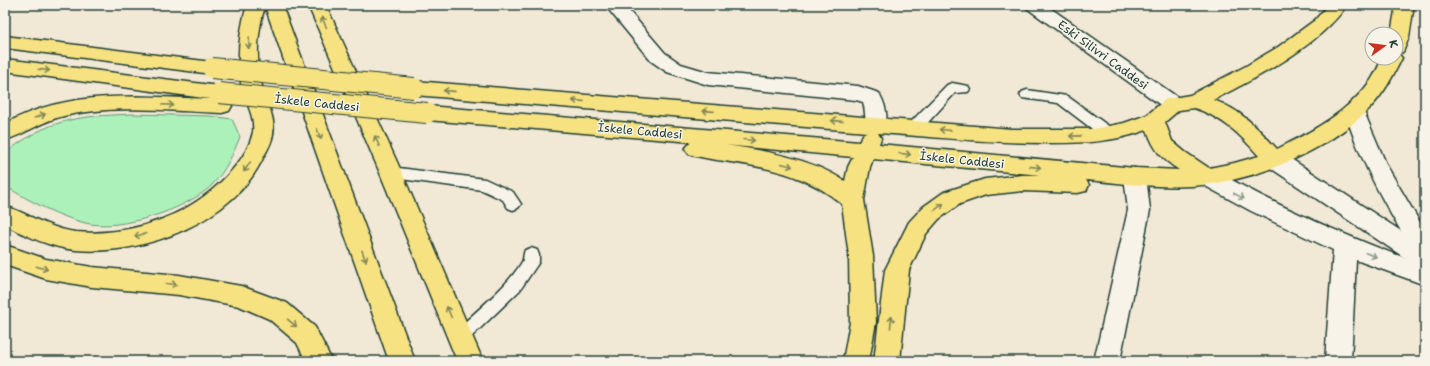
<svg xmlns="http://www.w3.org/2000/svg" width="1430" height="366" viewBox="0 0 1430 366" font-family="'Shantell Sans',sans-serif">
<rect width="100%" height="100%" fill="#f1e8d6"/>
<filter id="ink" filterUnits="userSpaceOnUse"><feTurbulence type="fractalNoise" baseFrequency=".025" numOctaves="2"/><feDisplacementMap in="SourceGraphic" scale="8" xChannelSelector="R" yChannelSelector="G"/><feConvolveMatrix kernelMatrix="1 2 1 2 8 2 1 2 1" color-interpolation-filters="sRGB"/></filter>
<g filter="url(#ink)">
<path fill="#acf0ba" stroke="#669677" d="M134 114 211 116 232 119 240 137C233 154 226 170 213 184 189 209 119 232 85 223 57 216 30 201 5 186 5 178 3 167 5 158 7 151 16 145 22 141 59 116 90 116 134 114Z"/>
<g fill="none" stroke-linecap="round" stroke-linejoin="round">
<g stroke="#1f3d34" stroke-width="3">
<g id="service">
<path d="M952 83 968 86 970 89 968 92 955 93 920 131 915 132 910 131 908 127 910 123 947 85Z"/>
<path d="M1027 90 1067 96 1114 130 1116 134 1114 138 1109 139 1104 138 1058 103 1022 98 1020 95 1022 92Z"/>
<path d="M391 167 485 179 513 192 521 204 518 208 513 210 508 208 503 200 482 190 386 177 384 173 386 169Z"/>
<path d="M531 248 537 250 539 255V262L520 290 466 342 460 345 454 342 451 337 454 332C475 312 507 287 522 262 524 259 523 254 525 250Z"/>
</g>
</g>
<g stroke="#1f3d34" stroke-width="3">
<g id="minor">
<path d="M605 5H624L665 53 681 64 708 72 858 86 879 93C885 104 890 118 883 129L876 131 869 129C864 121 866 111 863 102L856 100 708 85 667 72 651 61Z"/>
<path d="M1355 105 1362 107 1387 166 1425 231V285L1356 260 1351 361H1325L1333 250 1251 211 1198 182 1195 176 1198 170 1206 168 1214 170C1275 205 1339 233 1405 258L1266 165 1263 159 1266 153 1274 151 1282 153 1401 231C1378 193 1358 154 1345 112L1348 107Z"/>
<path d="M1135 168 1143 170 1146 176 1150 210 1120 361H1094L1128 210 1124 176 1127 170Z"/>
</g>
</g>
<g stroke="#1f3d34" stroke-width="3">
<path id="secondary" d="M1025 5H1046L1180 99 1183 104 1180 109 1173 111 1166 109 1028 9Z"/>
</g>
<g stroke="#1f3d34" stroke-width="3">
<g id="trunk">
<path d="M247 5H282L415 361H389L265 6C257 33 255 63 263 90 267 105 276 118 273 134 272 142 268 149 264 156 235 221 144 256 76 250 51 248 27 236 5 225V206C29 214 50 229 76 232 133 237 196 214 233 169 242 159 250 146 253 132 255 116 246 103 242 89 236 61 239 32 247 5Z"/>
<path d="M308 5H326L402 173 483 361H457L380 173Z"/>
<path d="M1328 5H1347C1318 47 1258 77 1213 100 1240 109 1258 128 1277 149L1281 147C1315 130 1349 111 1371 80 1376 73 1379 65 1382 58H1396V34H1391L1396 5H1414L1409 37 1403 52 1398 53 1402 58C1393 76 1384 94 1369 109 1326 152 1253 182 1192 186 1156 188 1121 183 1086 180L1089 185 1086 191 1078 193 1023 191 986 195 960 204 939 219 926 234 909 270 900 361H874L885 270 909 222 923 207 944 192 985 179 1023 175H1041L873 159 870 167 864 200 873 256 876 322 869 361H843L850 322 849 256 842 204C811 178 777 169 737 163 721 160 704 159 689 154L685 149 689 144 692 142 427 120 420 118 417 113 420 108 427 106 859 142 864 133 867 132 414 95 407 93 404 88 407 83 414 81 1012 129H1093L1124 123 1147 115 1166 99 1190 95 1246 66 1278 47 1315 20ZM1194 108C1222 117 1240 134 1259 156L1234 163 1209 168 1185 152 1172 141 1165 122 1179 110ZM1147 130C1154 150 1161 158 1179 170L1135 168 879 144 881 138 878 133C934 137 989 143 1045 143 1084 143 1110 143 1147 130ZM725 145 853 157 848 167 845 181C810 158 766 151 725 145Z"/>
<path d="M5 36 212 62 219 64 222 68 219 72 212 74 5 48Z"/>
<path d="M5 59 219 86 226 88 229 93 226 98 222 99 229 101 232 106 229 111 222 113C170 111 115 104 64 116 41 121 26 134 5 140V124C69 88 141 97 211 99L5 71Z"/>
<path d="M5 245 46 259 92 267 179 275 241 286 287 303 315 327 332 361H306L297 343 269 319 239 306 179 295 92 287 46 279 5 265Z"/>
</g>
</g>
<use href="#service" fill="#f7f3e8" fill-rule="evenodd"/>
<use href="#minor" fill="#f7f3e8" fill-rule="evenodd"/>
<use href="#secondary" fill="#f7f3e8" fill-rule="evenodd"/>
<use href="#trunk" fill="#f7e281" fill-rule="evenodd"/>
<g stroke="#1f3d34" stroke-width="22" stroke-linecap="butt">
<g id="trunk-bridge">
<path d="M212 68 414 88"/>
<path d="M219 93 427 113"/>
</g>
</g>
<use href="#trunk-bridge" stroke="#f7e281" stroke-width="20"/>
</g>
<defs><path id="oneway-shaft" d="M-6 0H5M1.5-3L5.5 0L1.5 3" fill="none" stroke-width="1.6" stroke-linecap="round" stroke-linejoin="round"/></defs>
<g stroke="#808757">
<use href="#oneway-shaft" transform="translate(324 22) rotate(-114)"/>
<use href="#oneway-shaft" transform="translate(249 43) rotate(93)"/>
<use href="#oneway-shaft" transform="translate(44 70) rotate(7)"/>
<use href="#oneway-shaft" transform="translate(449 91) rotate(-176)"/>
<use href="#oneway-shaft" transform="translate(578 101) rotate(-176)"/>
<use href="#oneway-shaft" transform="translate(168 105) rotate(2)"/>
<use href="#oneway-shaft" transform="translate(708 111) rotate(-176)"/>
<use href="#oneway-shaft" transform="translate(40 116) rotate(-20)"/>
<use href="#oneway-shaft" transform="translate(837 121) rotate(-176)"/>
<use href="#oneway-shaft" transform="translate(945 130) rotate(-175)"/>
<use href="#oneway-shaft" transform="translate(319 134) rotate(70)"/>
<use href="#oneway-shaft" transform="translate(1075 136) rotate(179)"/>
<use href="#oneway-shaft" transform="translate(749 140) rotate(5)"/>
<use href="#oneway-shaft" transform="translate(377 141) rotate(-114)"/>
<use href="#oneway-shaft" transform="translate(905 154) rotate(6)"/>
<use href="#oneway-shaft" transform="translate(787 165) rotate(15)"/>
<use href="#oneway-shaft" transform="translate(247 167) rotate(123)"/>
<use href="#oneway-shaft" transform="translate(1035 167) rotate(6)"/>
<use href="#oneway-shaft" transform="translate(939 207) rotate(-36)"/>
<use href="#oneway-shaft" transform="translate(140 235) rotate(166)"/>
<use href="#oneway-shaft" transform="translate(364 256) rotate(70)"/>
<use href="#oneway-shaft" transform="translate(42 268) rotate(16)"/>
<use href="#oneway-shaft" transform="translate(171 284) rotate(5)"/>
<use href="#oneway-shaft" transform="translate(449 312) rotate(-113)"/>
<use href="#oneway-shaft" transform="translate(891 322) rotate(-84)"/>
<use href="#oneway-shaft" transform="translate(292 323) rotate(40)"/>
</g>
<g stroke="#8b988e">
<use href="#oneway-shaft" transform="translate(1239 196) rotate(28)"/>
<use href="#oneway-shaft" transform="translate(1371 255) rotate(21)"/>
</g>
</g>
<g text-anchor="middle" dominant-baseline="central" stroke-width="3" stroke-linejoin="round" paint-order="stroke">
<g font-size="12" fill="#1f3d34" stroke="#f7f3e8">
<text transform="translate(1103 55) rotate(36)">Eski Silivri Caddesi</text>
<text transform="translate(317 103) rotate(6)">İskele Caddesi</text>
<text transform="translate(640 131) rotate(5)">İskele Caddesi</text>
<text transform="translate(962 160) rotate(6)">İskele Caddesi</text>
</g>
</g>
<rect width="1430" height="366" fill="none" stroke="#f7f3e8" stroke-width="20"/>
<rect x="10" y="10" width="1410" height="346" fill="none" stroke="#1f3d34" stroke-width="1.5" filter="url(#ink)"/>
<g transform="translate(1384 46) rotate(76)"><circle r="19" fill="#f7f3e8" stroke="#a1aaa0"/>
<path d="M0-3L7 15L0 10L-7 15Z" fill="#c8321e"/>
<text y="-6" font-size="11" font-weight="bold" text-anchor="middle" fill="#1f3d34">K</text>
</g>
</svg>
